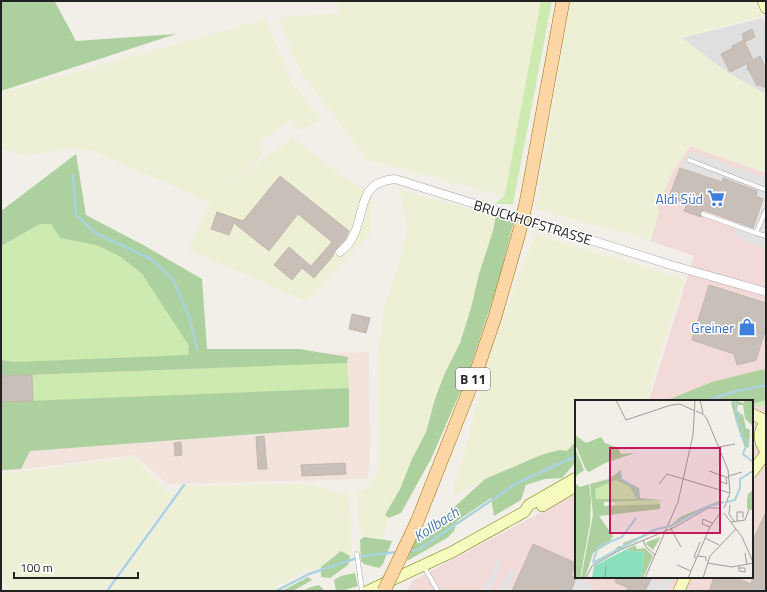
<svg xmlns="http://www.w3.org/2000/svg" width="767" height="592" viewBox="0 0 767 592" font-family="'Titillium Web',sans-serif">
<rect width="100%" height="100%" fill="#f2efe9"/>
<path fill="#e0dfdf" d="M763 18 766 26V95L739 81 682 38Z"/>
<path fill="#f2dad9" d="M690 146 766 173V591H407L412 581 576 494V577H752V401H649L694 256 650 241 657 208 672 173Z"/>
<path fill="#f3e3dd" d="M369 352 370 462 368 479 168 484 134 455 1 472V360Z"/>
<g fill="#eef0d5">
<path d="M337 1H541L506 189 504 196 368 160 303 76 278 18 340 13Z"/>
<path d="M571 1H755L761 16 682 38 725 71 766 94V173L690 146 672 173 657 208 659 213 651 240 535 209Z"/>
<path d="M265 19 292 83 321 120 299 131 291 120 258 143 266 152 223 187 293 138 348 181 372 191 371 233 306 301 188 249 210 202 91 150 65 149 25 156 1 148V93Z"/>
<path d="M399 190 496 216 493 231 479 274 471 308 460 343 444 375 435 399 426 432 412 459 400 489 385 514 389 518 382 540 364 537 359 527 356 501 359 492 366 489 378 473V356L383 312 400 260 407 228 403 203Z"/>
<path d="M536 235 684 279 646 401H576V441L567 451 559 450 541 455 485 479 452 496 472 426 486 368 517 279Z"/>
<path d="M133 457 166 490 174 495 103 591H9L7 586 1 580V474Z"/>
<path d="M308 484 336 492 348 493 352 547 350 556 341 551 321 567 305 571 268 591H110L186 486Z"/>
</g>
<g fill="#cdebb0">
<path d="M541 1H552L513 204H495L504 196 506 189Z"/>
<path d="M40 224H51L60 238 96 245 121 257 142 274 189 346 188 356 14 362 1 360V246Z"/>
<path d="M347 363 349 388 33 401 32 375Z"/>
<path d="M766 400V405L754 407 752 409V404Z"/>
</g>
<g fill="#add19e">
<path d="M1 1 55 2 76 41 176 34 1 91Z"/>
<path d="M76 154 86 215 145 246 202 279 207 349H299L348 357 347 363 1 376V360L14 362 188 355 189 346 142 274 121 257 96 245 60 238 51 224H40L1 246V211Z"/>
<path d="M496 216 514 221 498 283 468 374 431 459 401 513 389 518 385 515 400 489 412 459 426 432 435 399 444 375 460 343 471 308 479 274 493 231Z"/>
<path d="M760 370H766V400L752 404V401H665L712 382Z"/>
<path d="M349 388V427L30 451 21 469 1 470V402Z"/>
<path d="M576 441V462L562 478 545 479 526 485 521 500 494 516 491 498 457 521 454 531 447 538 407 561 415 540 449 512 485 479 541 455 559 450 567 451Z"/>
<path d="M364 537 392 541 383 564 379 568 364 564 361 561 360 540Z"/>
<path d="M341 551 350 556 348 565 330 578 321 577V567Z"/>
<path d="M355 573 358 586 341 591H336L334 580 341 576Z"/>
<path d="M308 577 312 580 293 591H268H282Z"/>
<path d="M319 585 325 591H304L308 588Z"/>
</g>
<g fill="#e2e2e2">
<path d="M690 152 766 178V248L733 236 739 223 753 228 763 199 756 196 757 191 724 178 722 182 681 168Z"/>
<path d="M497 561 502 562 490 591H483Z"/>
<path d="M510 568 515 571 507 591H500Z"/>
<path d="M663 577H674L667 591H646L651 579 660 583Z"/>
<path d="M576 578 594 586 592 591H571Z"/>
</g>
<g fill="none" stroke-linecap="round" stroke-linejoin="round">
<g stroke="#aad3df" stroke-width="2.5">
<path d="M73 175 76 215 97 234 151 259 173 279 189 317 197 349"/>
<path d="M705 401 733 392 766 385"/>
<path d="M407 551 418 550 517 483 576 456"/>
<path d="M107 591 184 485"/>
<path d="M276 591 309 574 363 556 398 552"/>
</g>
</g>
<g fill="#c7bfb8" stroke="#c4b6ab">
<path d="M752 29 755 37 744 42 742 34Z"/>
<path d="M744 40 753 60 760 56 766 69V88L759 85 757 86 749 70H747L748 63 730 72 721 54 733 48 732 46Z"/>
<path d="M680 168 722 182 723 178 757 191 756 196 763 199 753 228 704 210 700 212 701 217 684 211 687 204 669 197Z"/>
<path d="M280 176 349 231 345 240 335 250 333 256 314 278 302 268 292 280 274 265 289 247 311 266 332 242 298 214 269 251 234 223 229 235 211 229 217 212 243 221Z"/>
<path d="M709 285 766 303V328L756 360 737 365 734 354 692 340Z"/>
<path d="M352 314 370 318 366 333 349 329Z"/>
<path d="M32 375 33 401 1 402V376Z"/>
<path d="M264 436 267 469H258L256 437Z"/>
<path d="M181 442 182 455 175 456 174 443Z"/>
<path d="M345 463 346 474 302 476 301 465Z"/>
<path d="M766 512V591H709L714 577H735L751 584 754 572 752 571V542Z"/>
<path d="M533 544 576 563 571 576 576 578 571 591H512Z"/>
<path d="M617 577H652L645 591H626L628 588 615 582Z"/>
</g>
<g fill="none" stroke-linecap="round" stroke-linejoin="round">
<g stroke="#a9a9a9" stroke-width="5">
<g id="lane">
<path d="M689 160 766 190"/>
<path d="M766 210 756 233 766 236"/>
<path d="M703 214 756 233"/>
<path d="M357 554 362 591"/>
<path d="M423 565 438 591"/>
</g>
</g>
<g stroke="#a9a9a9" stroke-width="9">
<path id="street" d="M340 252C347 247 352 240 355 232 361 219 362 195 374 186 380 181 387 180 395 179L671 265 766 292"/>
</g>
<g stroke="#707d05" stroke-width="12">
<g id="secondary">
<path d="M763 1 766 8"/>
<path d="M752 414 766 421"/>
<path d="M766 422C758 431 758 441 766 451"/>
<path d="M752 472 766 453"/>
<path d="M542 506 576 486"/>
<path d="M368 591 452 552 524 512 529 505 576 478"/>
<path d="M679 591 685 577"/>
</g>
</g>
<g stroke="#a06b00" stroke-width="14">
<g id="primary">
<path d="M527 198 563 1"/>
<path d="M417 522 476 373 495 317 519 233"/>
</g>
</g>
<use href="#lane" stroke="#fff" stroke-width="4"/>
<use href="#street" stroke="#fff" stroke-width="8"/>
<use href="#secondary" stroke="#f7fabf" stroke-width="11"/>
<use href="#primary" stroke="#fcd6a4" stroke-width="13"/>
<g stroke="#a06b00" stroke-width="14" stroke-linecap="butt">
<g id="primary-bridge">
<path d="M519 233 527 198"/>
<path d="M384 591 417 522"/>
</g>
</g>
<use href="#primary-bridge" stroke="#fcd6a4" stroke-width="13"/>
</g>
<defs>
<g id="supermarket-bare" transform="scale(1.38)"><path d="M-6-5.5h2.5l.6 2H6L4.5 2H-2.5L-4.4-4H-6ZM-1.5 3.2a1.3 1.3 0 1 0 .1 0ZM3 3.2a1.3 1.3 0 1 0 .1 0Z" fill="#3f7fe0" stroke="#fff" stroke-width="2.5" paint-order="stroke"/></g>
<g id="shop-bare" transform="scale(1.38)"><path d="M-5-2.5h2.3a2.7 3.5 0 0 1 5.4 0H5L5.5 6h-11ZM-1.5-2.5h3a1.5 2.3 0 0 0-3 0Z" fill="#3f7fe0" stroke="#fff" stroke-width="2.5" paint-order="stroke"/></g>
</defs>
<g fill-rule="evenodd">
<use href="#supermarket-bare" x="716" y="198"/>
<use href="#shop-bare" x="747" y="327"/>
</g>
<g text-anchor="middle" dominant-baseline="central" stroke-width="3" stroke-linejoin="round" paint-order="stroke">
<rect fill="#fff" stroke="#646464" stroke-width="1" x="456" y="368" width="34" height="22" rx="3"/>
<g font-size="13" font-weight="bold" fill="#222">
<text x="473" y="379">B 11</text>
</g>
<g font-size="14" fill="#366cbe" stroke="#fff" text-anchor="end">
<text x="703" y="198">Aldi Süd</text>
<text x="734" y="327">Greiner</text>
</g>
<g font-size="14" fill="#222" stroke="#fff">
<text transform="translate(533 222) rotate(17)">BRUCKHOFSTRASSE</text>
</g>
<g font-size="15" font-style="italic" fill="#4a7aab" stroke="#fff">
<text transform="translate(436 524) rotate(-33)">Kollbach</text>
</g>
</g>
<g transform="translate(575 400)">
<rect width="178" height="178" fill="#f2efe9"/>
<path d="M42 80 55 87 62 99H21L19 89ZM85 100V104L40 106V102Z" fill="#cdebb0"/>
<path d="M158 0 169 3 170 0H178V31V26L170 19 168 5H163L162 11 168 15 171 28 175 30 174 47 170 48 163 28 156 3ZM0 35 11 43 26 37 30 43 43 48 46 54 60 53 30 63 14 72 11 70 0 44ZM0 48 9 70 0 77ZM46 70 47 79 64 88 65 98 85 100 29 102V106L85 104V109L24 116 38 136 33 144 18 153 10 178H6L18 115 15 84 34 79ZM41 80 55 87 62 99H21L20 89ZM0 83 5 87 14 84 16 100 15 124 5 178H0ZM178 90V111L172 108V100L173 94ZM144 101 151 102 130 108 93 128 105 117ZM79 131 77 134H82H75L39 151 43 146H48V143ZM86 137 78 150 71 144 72 142ZM60 145 62 149 70 148 78 156 68 178H66L69 152 50 150Z" fill="#add19e" fill-rule="evenodd"/>
<path d="M50 150 69 152 66 178H17L19 166Z" fill="#88e0be"/>
<path fill="none" stroke="#aad3df" stroke-width="2" d="M160 0 161 11 165 15 161 18 163 25 168 28 166 36 173 41 168 54 178 62M45 73 46 79 60 88 63 98M152 102 160 100 165 88V79L178 71M94 127 131 107 149 102M18 162 23 147 47 137 61 118M18 163 79 130 91 127"/>
<path fill="none" stroke="#9f9d99" stroke-width="1" d="M41 0 51 20 96 5 105 4 120 11M125 0 128 13M121 11 128 14 132 19 153 70 155 93 149 108M144 47 160 44M134 71 154 78M146 76 144 81 152 84 151 78M154 76 167 72M84 84 92 74 155 93M155 105 154 114 159 121M149 113 167 137 178 162M162 121V112H168V118M156 122 170 120 174 109M135 127 127 124 128 119 137 123M96 129 106 147M130 138 144 145M68 140 71 147 80 155 103 102 118 35 120 0M170 153 172 165M123 156 131 157V161M121 158 119 157 125 142M132 163 157 167 178 163M102 165 116 171M164 168H170V172L164 171V166M11 178 17 166 45 150 100 127 133 108H145M30 178 31 166M70 178 80 155M113 178 135 127 145 113M128 178 135 156 161 129"/>
<path fill="#c2185b" fill-opacity="0.15" stroke="#c2185b" stroke-width="2" d="M35 48H145V133H35Z"/>
<rect width="178" height="178" fill="none" stroke="#222" stroke-width="2"/>
</g>
<rect width="767" height="592" fill="none" stroke="#222222" stroke-width="4"/>
<path d="M14 572v6h124v-6" fill="none" stroke="#222222" stroke-width="2"/>
<text x="20" y="572" font-size="12" fill="#222222" stroke="#ffffff" stroke-width="3" paint-order="stroke">100 m</text>
</svg>
